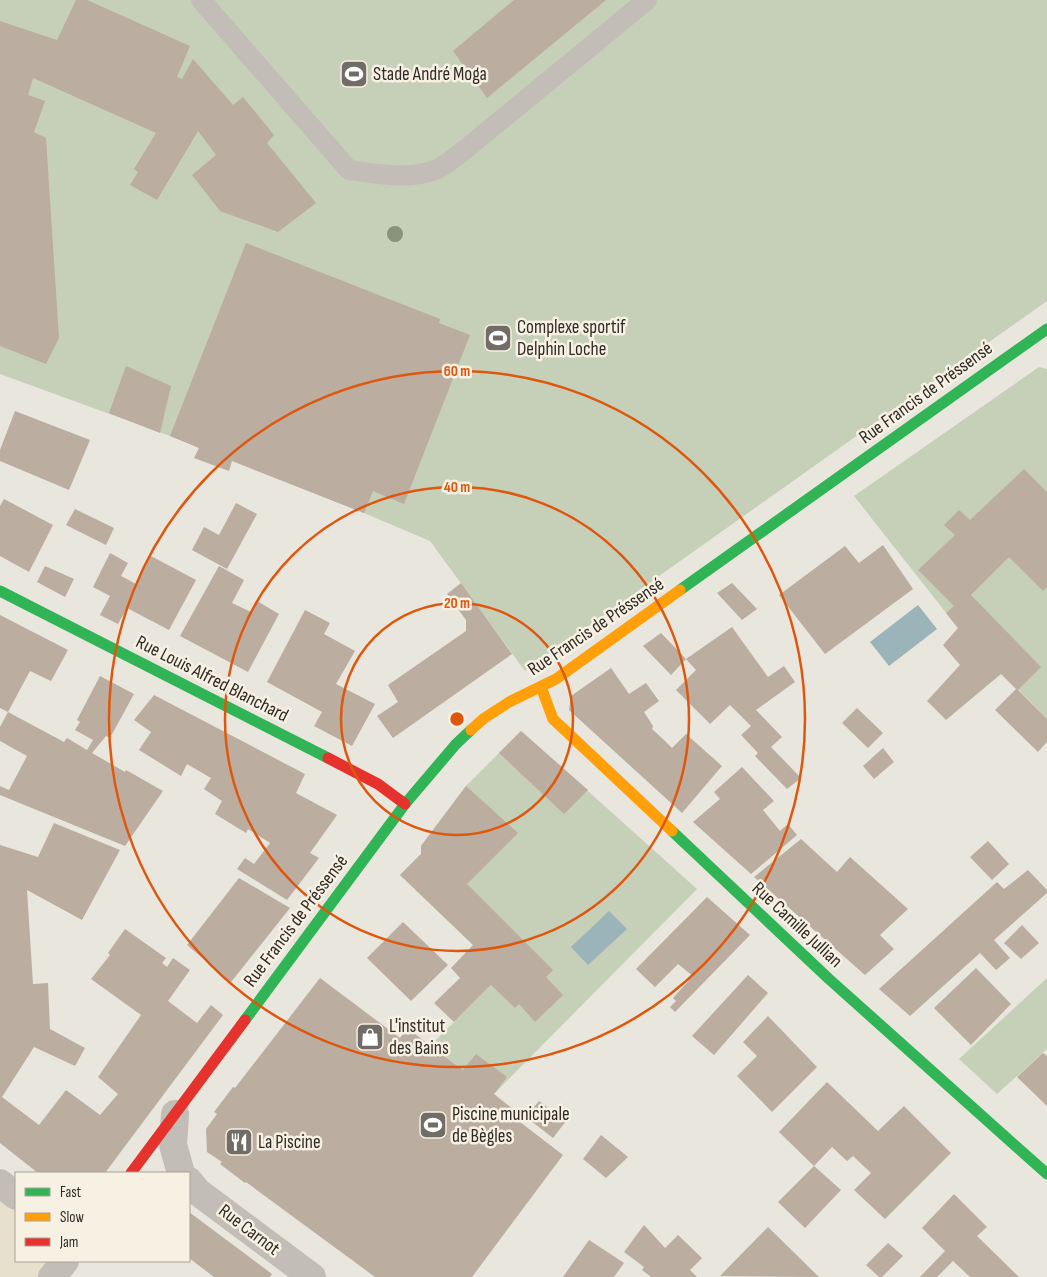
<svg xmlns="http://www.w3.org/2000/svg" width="1047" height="1277" viewBox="0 0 1047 1277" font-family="'Sofia Sans Condensed',sans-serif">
<rect width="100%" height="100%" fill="#e9e6dd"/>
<g fill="#c6cfb8">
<path d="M0 0H1047V301L525 671 430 541 364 513 170 436 0 374Z"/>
<path d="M1039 367 1047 369V719L958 628 854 496Z"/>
<path d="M521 731 697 889 494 1094 431 1045 503 973 400 875 421 854V846L466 786Z"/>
<path d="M1047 978V1049L997 1094 959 1059Z"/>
</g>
<path fill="#e7e0cd" d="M0 1183 16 1196V1261H65L52 1277H0Z"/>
<g fill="#9bb4b9">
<path d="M918 605 937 629 889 666 870 642Z"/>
<path d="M609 911 627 929 588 965 571 947Z"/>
</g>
<g fill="#bbada0">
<path d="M76 0H87L190 46 177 77 182 79 193 59 233 105 243 97 274 135 267 143 316 203 278 232 220 211 192 175 216 155 198 131 157 200 130 185 138 172 134 169 156 133 33 78 28 95 45 101 34 132 46 138 59 338 46 364 0 346V21L57 40Z"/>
<path d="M514 0H606L487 98 453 51Z"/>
<path d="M246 243 440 319 439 323 470 335 404 504 373 491 364 513 232 461 229 471 194 458 199 448 170 436Z"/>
<path d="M126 366 171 386 160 433 109 413Z"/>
<path d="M15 411 90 440 69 490 0 461V450Z"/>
<path d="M1024 469 1047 492V587L1043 591 1009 557 971 595 1041 667 1018 690 1047 719V742L1038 752 995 710 1016 689 1001 674 946 720 927 701 960 665 943 645 958 628 946 613 954 606 918 570 955 535 944 525 959 510 970 520Z"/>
<path d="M4 499 53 525 29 572 0 556V506Z"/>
<path d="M236 503 257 514 227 569 192 550 204 527 219 535Z"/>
<path d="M75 509 114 528 106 545 66 525Z"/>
<path d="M883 545 913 589 825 654 779 595 845 546 859 563Z"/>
<path d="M110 553 128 563 121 576 136 584 151 556 196 580 169 630 127 608 118 624 100 615 110 596 93 587Z"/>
<path d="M45 566 74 579 65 597 37 582Z"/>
<path d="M219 566 244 580 232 603 251 612 257 601 279 614 248 672 180 636Z"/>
<path d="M461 583 512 654 393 738 377 716 398 702 388 685 466 631V620L447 594Z"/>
<path d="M732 583 757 609 742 620 717 593Z"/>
<path d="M305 610 330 623 324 634 355 651 336 684 375 704 352 746 314 726 322 712 267 682Z"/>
<path d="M0 615 68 650 51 681 30 671 8 712 64 742 67 738 87 750 93 740 75 730 80 722 77 720 100 676 134 694 110 738 106 736 92 753 125 772 126 770 163 791 125 846 0 795V786L9 790 27 756 0 741V727L8 712 0 708Z"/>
<path d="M732 627 768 677 784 666 795 682 756 710 782 737 771 747 801 778 787 789 755 756 758 753 741 735 751 726 730 705 710 724 676 690 696 670 686 659Z"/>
<path d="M661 633 686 659 671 675 643 646Z"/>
<path d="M611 668 629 694 646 683 659 701 644 712 653 726 652 729 664 740 672 748 686 734 722 766 682 813 569 710 571 696Z"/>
<path d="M154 695 305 774 296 793 337 815 310 853 319 858 287 900 237 869 245 858 254 864 270 843 248 829 246 833 215 814 222 801 204 789 211 778 187 764 181 776 139 750 151 732 134 720Z"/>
<path d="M857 708 883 733 868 748 842 723Z"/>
<path d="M521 731 588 790 564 814 499 753Z"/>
<path d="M883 748 894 762 874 779 863 766Z"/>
<path d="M742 767 774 801 763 810 780 831 788 824 797 835 751 874 693 822 720 799 714 792Z"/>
<path d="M466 786 518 833 467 884 553 970 546 977 563 995 535 1022 519 1004 515 1008 491 985 454 1022 434 1003 460 978 451 968 473 945 400 875 421 854V846Z"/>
<path d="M54 823 120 850 82 920 27 890 33 984 48 983 50 1029 85 1048 75 1066 34 1047 2 1097 39 1125 66 1090 100 1115 118 1094 98 1077 141 1015 91 979 110 955 108 953 125 929 166 958 162 963 167 967 173 958 190 970 168 1001 197 1023 211 1005 223 1015 105 1173H38L0 1143V845L38 857Z"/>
<path d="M801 839 837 872 850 857 908 909 880 935 894 949 865 975 754 877Z"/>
<path d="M988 841 1009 864 992 880 970 857Z"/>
<path d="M1028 870 1047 890V893L994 940 1010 958 996 970 980 953 910 1016 879 989 997 882 1004 889Z"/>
<path d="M239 878 290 908 231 982 187 945Z"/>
<path d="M707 897 750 935 675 1012 670 1007 676 1001 673 998 693 976 678 964 655 987 636 969Z"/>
<path d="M403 922 448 965 411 1001 367 958Z"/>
<path d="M1022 925 1039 943 1021 959 1004 943Z"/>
<path d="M976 968 1011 1004 971 1045 934 1008Z"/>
<path d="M748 975 768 993 714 1055 692 1036Z"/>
<path d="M320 978 400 1038 407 1028 463 1070 476 1054 507 1077 494 1094 524 1118 520 1122 563 1155 472 1277H375L246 1182 245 1183 220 1164 222 1162 207 1152 206 1129 217 1114 214 1112 233 1087 235 1088Z"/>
<path d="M768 1016 817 1067 772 1112 737 1076 757 1056 743 1042Z"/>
<path d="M1043 1053 1047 1056V1106L1017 1077Z"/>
<path d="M827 1082 878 1131 904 1106 951 1153 885 1219 854 1190 871 1173 853 1156 847 1161 832 1147 814 1166 779 1132Z"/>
<path d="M539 1101 566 1121 553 1138 526 1117Z"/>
<path d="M601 1135 628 1157 606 1178 583 1159Z"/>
<path d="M814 1166 841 1190 805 1228 778 1202Z"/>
<path d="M954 1194 987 1227 977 1236 1019 1277H970L953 1261 937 1277H920L945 1251 922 1228Z"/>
<path d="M189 1212 272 1274 270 1277H214L189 1258Z"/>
<path d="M644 1225 665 1248 678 1235 702 1258 690 1270 697 1277H651L642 1270 644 1267 624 1252Z"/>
<path d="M768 1227 819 1277 720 1276Z"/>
<path d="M589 1240 624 1263 614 1277H563Z"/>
<path d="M888 1243 903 1256 882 1277H879L866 1265Z"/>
</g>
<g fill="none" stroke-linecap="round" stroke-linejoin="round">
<path stroke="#c2bdb6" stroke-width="20" d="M201 0 349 170C377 174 408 180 435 170 446 166 457 155 467 148L647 0"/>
<g stroke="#c2bdb6" stroke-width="28">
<path d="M175 1114 173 1145 181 1173"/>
<path d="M189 1181 198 1192 312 1277"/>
<path d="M0 1183 16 1196"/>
<path d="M52 1277 65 1261"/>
</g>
<g stroke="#30b455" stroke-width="11">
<path d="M680 590 1047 329"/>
<path d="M0 591 328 758"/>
<path d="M672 831 829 979 1047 1174"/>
<path d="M245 1020 405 804 456 744 471 730"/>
</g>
<g stroke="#ff9f0a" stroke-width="11">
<path d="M541 687 553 719 672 831"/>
<path d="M471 730 483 719 509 702 556 679 680 590"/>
</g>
<g stroke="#e5322d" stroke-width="11">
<path d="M328 758 378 784 405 804"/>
<path d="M131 1173 245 1020"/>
</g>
</g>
<circle fill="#89927c" cx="395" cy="234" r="8"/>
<g fill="none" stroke="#df570d" stroke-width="2.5">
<circle cx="457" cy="719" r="116"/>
<circle cx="457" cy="719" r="232"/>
<circle cx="457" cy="719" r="348"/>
</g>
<defs>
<g id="stadium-square" transform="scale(1.4375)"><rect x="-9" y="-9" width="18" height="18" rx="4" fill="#716c66" stroke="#f7f1e4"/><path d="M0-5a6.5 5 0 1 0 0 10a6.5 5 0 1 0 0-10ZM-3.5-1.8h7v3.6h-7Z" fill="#fff"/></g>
<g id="shop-square" transform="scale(1.4375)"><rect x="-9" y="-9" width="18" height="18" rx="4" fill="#716c66" stroke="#f7f1e4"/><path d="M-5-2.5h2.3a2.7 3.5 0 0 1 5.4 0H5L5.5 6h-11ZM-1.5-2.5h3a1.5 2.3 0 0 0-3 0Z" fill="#fff"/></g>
<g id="restaurant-square" transform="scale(1.4375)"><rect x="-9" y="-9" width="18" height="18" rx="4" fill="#716c66" stroke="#f7f1e4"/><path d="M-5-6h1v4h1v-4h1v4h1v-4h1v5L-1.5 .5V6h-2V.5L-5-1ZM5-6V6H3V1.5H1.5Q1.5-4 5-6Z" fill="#fff"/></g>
</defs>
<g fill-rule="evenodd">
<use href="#stadium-square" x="354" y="74"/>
<use href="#stadium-square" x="498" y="338"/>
<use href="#shop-square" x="370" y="1037"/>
<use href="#stadium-square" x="433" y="1125"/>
<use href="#restaurant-square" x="239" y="1142"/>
</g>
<g text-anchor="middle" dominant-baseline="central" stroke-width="5" stroke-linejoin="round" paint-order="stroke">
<g font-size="19" fill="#312b26" stroke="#f7f1e4" text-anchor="start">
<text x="373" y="74">Stade André Moga</text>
<text x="517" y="327">Complexe sportif<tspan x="517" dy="22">Delphin Loche</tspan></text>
<text x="389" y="1026">L'institut<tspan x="389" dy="22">des Bains</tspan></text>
<text x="452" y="1114">Piscine municipale<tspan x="452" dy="22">de Bègles</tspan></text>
<text x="258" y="1142">La Piscine</text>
</g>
<g font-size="19" fill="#312b26" stroke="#f7f1e4">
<text transform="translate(926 393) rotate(-36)">Rue Francis de Préssensé</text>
<text transform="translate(596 627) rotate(-34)">Rue Francis de Préssensé</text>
<text transform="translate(212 679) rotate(27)">Rue Louis Alfred Blanchard</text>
<text transform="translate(296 921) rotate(-53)">Rue Francis de Préssensé</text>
<text transform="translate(797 925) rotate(43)">Rue Camille Jullian</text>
<text transform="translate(249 1230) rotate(37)">Rue Carnot</text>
</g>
</g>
<circle cx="457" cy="719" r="8" fill="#df570d" stroke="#f7f1e4" stroke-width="2.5"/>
<g font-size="15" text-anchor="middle" font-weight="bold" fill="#df570d" stroke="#f7f1e4" stroke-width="5" stroke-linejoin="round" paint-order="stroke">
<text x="457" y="376">60 m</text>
<text x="457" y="492">40 m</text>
<text x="457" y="608">20 m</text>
</g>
<rect x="15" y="1172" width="175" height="90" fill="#f7f1e4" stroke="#a8a298"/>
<rect x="25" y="1188" width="25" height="8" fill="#30b455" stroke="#a8a298"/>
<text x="60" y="1197" font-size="15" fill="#312b26">Fast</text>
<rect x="25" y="1213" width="25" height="8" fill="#ff9f0a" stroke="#a8a298"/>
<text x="60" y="1222" font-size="15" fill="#312b26">Slow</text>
<rect x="25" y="1238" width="25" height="8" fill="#e5322d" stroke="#a8a298"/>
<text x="60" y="1247" font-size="15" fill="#312b26">Jam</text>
</svg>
